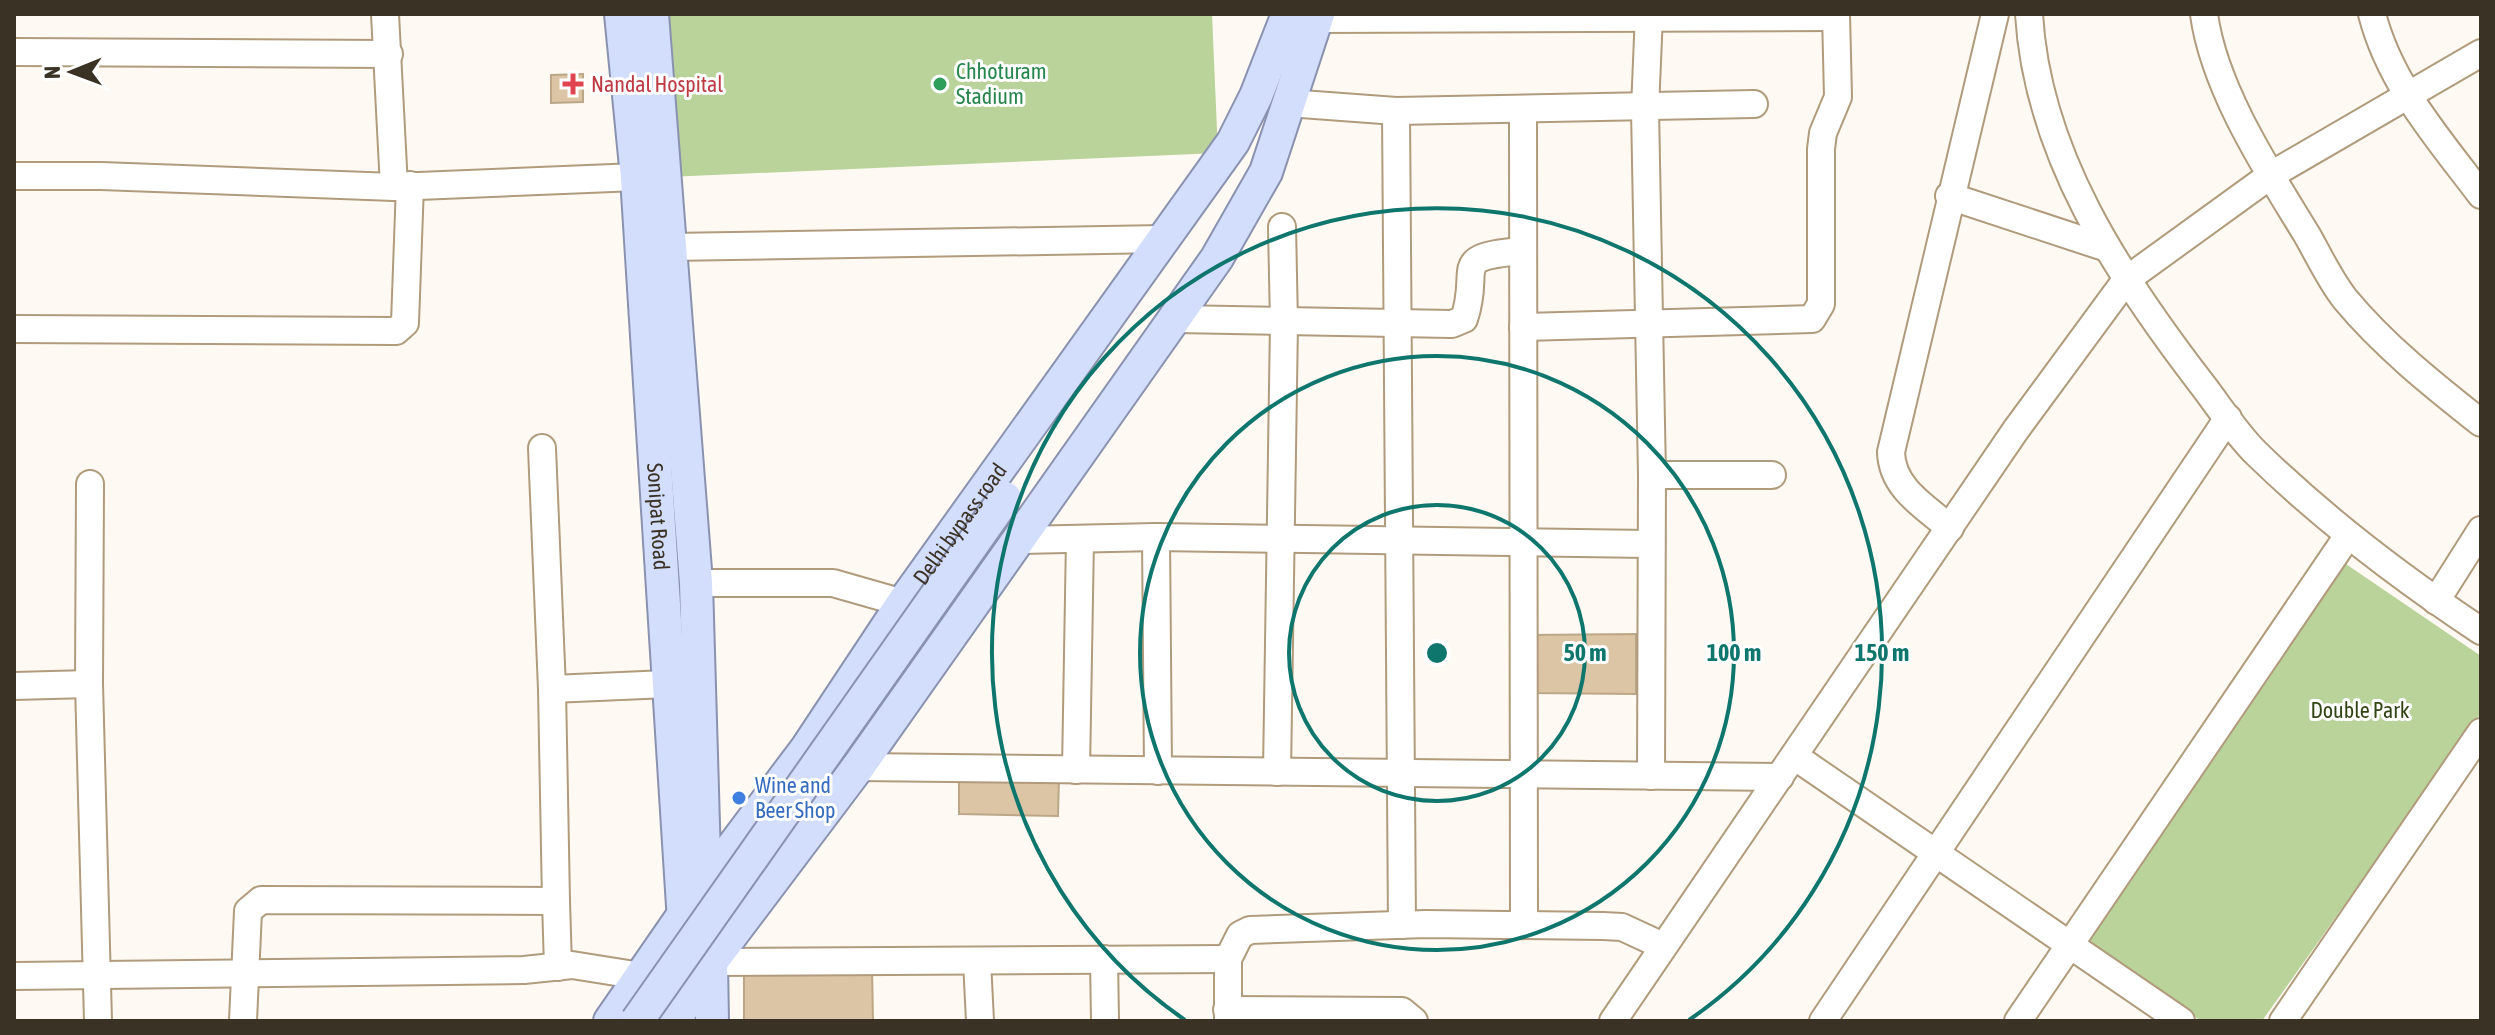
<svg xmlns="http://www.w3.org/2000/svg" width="2495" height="1035" viewBox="0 0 2495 1035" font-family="'Asap Condensed',sans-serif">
<rect width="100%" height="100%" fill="#fefaf3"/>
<g fill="#bad39a">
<path d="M661 14H1212L1218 153 668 177Z"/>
<path d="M2340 560 2481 656V713L2262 1021H2201L2085 942Z"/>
</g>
<g fill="#dbc5a5" stroke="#bba787" stroke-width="2">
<path d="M583 74V102L551 103V75Z"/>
<path d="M1636 634V694L1529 693 1528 635Z"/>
<path d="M959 774 1059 776 1058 816 959 814Z"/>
<path d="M872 967 873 1021H744V968Z"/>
</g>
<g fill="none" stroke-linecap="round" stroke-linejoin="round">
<g stroke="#b09b7c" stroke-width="30">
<g id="minor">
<path d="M385 14 394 187"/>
<path d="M1649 14 1645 109 1652 475 1651 776"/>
<path d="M2029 14C2037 153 2118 275 2201 383 2219 406 2236 434 2257 454 2326 521 2401 578 2481 631"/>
<path d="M2204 14C2214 89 2268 171 2307 235 2319 256 2330 280 2345 299 2384 346 2433 385 2481 423"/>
<path d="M2372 14C2390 84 2438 138 2481 195"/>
<path d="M1317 19 1836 17"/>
<path d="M14 52 389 54"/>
<path d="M1288 103 1396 111 1754 104"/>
<path d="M1523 109 1524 925"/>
<path d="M1396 111 1402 925"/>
<path d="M14 176H101L394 187 637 177"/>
<path d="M1949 196 2107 248"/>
<path d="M670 247 1164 239"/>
<path d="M1176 319 1452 324 1464 319C1482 267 1447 257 1523 251"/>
<path d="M1523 327 1812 319 1821 304V149L1823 133 1838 97 1836 14"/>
<path d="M14 329 396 331 405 323 410 185"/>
<path d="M542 448 552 689"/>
<path d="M1652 475H1772"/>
<path d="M90 484 89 684 98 1021"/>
<path d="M1950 528C1924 506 1892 488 1891 452L1995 14"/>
<path d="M1156 537 1158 771"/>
<path d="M1021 540 1156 537 1650 544"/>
<path d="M696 583H833L903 603"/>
<path d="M2436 601 2481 530"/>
<path d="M14 686 89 684"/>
<path d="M1794 756 2181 1021"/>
<path d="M858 767 1780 777"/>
<path d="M1076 770 1080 539"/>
<path d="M1277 772 1284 323 1282 227"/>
<path d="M556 901 558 967"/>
<path d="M1104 959 1105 1021"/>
<path d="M977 961 980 1021"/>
<path d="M711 962 1228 959"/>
<path d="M14 976 524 970 572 965 641 976"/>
<path d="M1227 1010 1402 1011 1414 1021"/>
<path d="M243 1021 248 911 261 900 556 901 552 689 667 684"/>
<path d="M1228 1021V959L1240 935 1250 930 1426 924 1603 926 1622 927 1663 946"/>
<path d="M1613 1021 2015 431 2126 280 2271 175 2481 53"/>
<path d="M1823 1021 2228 418"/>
<path d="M2018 1021 2347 537"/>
<path d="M2283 1021 2481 732"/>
</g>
</g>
<g stroke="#8a92af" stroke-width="36">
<g id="major">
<path id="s1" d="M621 14 637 177 684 922"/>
<path d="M652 14 696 583 705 893"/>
<path d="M711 963 712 1021"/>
<path id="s2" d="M610 1021 704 885 807 748 903 603 1233 142 1256 96 1288 14"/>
<path d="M674 1021 711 962 858 767 1217 258 1266 172 1318 14"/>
</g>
</g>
<use href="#minor" stroke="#fff" stroke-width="26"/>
<use href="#major" stroke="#d3ddfc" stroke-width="32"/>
<g stroke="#8a92af" stroke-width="36" stroke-linecap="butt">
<path id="major-bridge" d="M637 1021 1005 498"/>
</g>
<use href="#major-bridge" stroke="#d3ddfc" stroke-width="32"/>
</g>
<g fill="none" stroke="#0f766e" stroke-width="4">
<circle cx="1437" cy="653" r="148"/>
<circle cx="1437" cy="653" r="297"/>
<path d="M1185 1020A445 445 0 1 1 1689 1020"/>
</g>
<path fill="#e0444e" stroke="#fff" stroke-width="3" d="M569 72h8v8h8v8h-8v8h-8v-8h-8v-8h8z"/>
<circle fill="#2e9e5b" stroke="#fff" stroke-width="3" cx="940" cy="84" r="8"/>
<circle fill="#3f7fe0" stroke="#fff" stroke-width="3" cx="739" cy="798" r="8"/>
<g text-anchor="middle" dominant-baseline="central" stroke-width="6" stroke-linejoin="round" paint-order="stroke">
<g font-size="22" fill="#27864d" stroke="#fff" text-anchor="start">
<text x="956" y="71">Chhoturam<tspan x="956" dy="25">Stadium</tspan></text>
</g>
<g font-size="22" fill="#be3a42" stroke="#fff" text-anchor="start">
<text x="591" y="84">Nandal Hospital</text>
</g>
<g font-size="22" fill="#3a3225" stroke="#fff">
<text stroke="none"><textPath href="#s1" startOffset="504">Sonipat Road</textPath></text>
<text stroke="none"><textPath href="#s2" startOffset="608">Delhi bypass road</textPath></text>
</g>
<g font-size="22" fill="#324514" stroke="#fff">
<text x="2360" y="710">Double Park</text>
</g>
<g font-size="22" fill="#366cbe" stroke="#fff" text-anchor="start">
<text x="755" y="785">Wine and<tspan x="755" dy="25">Beer Shop</tspan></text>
</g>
</g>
<circle cx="1437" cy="653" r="12" fill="#0f766e" stroke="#fff" stroke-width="4"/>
<g font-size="24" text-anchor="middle" font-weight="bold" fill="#0f766e" stroke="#fff" stroke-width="6" stroke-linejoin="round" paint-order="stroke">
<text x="1585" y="661">50 m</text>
<text x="1734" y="661">100 m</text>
<text x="1882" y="661">150 m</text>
</g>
<rect width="2495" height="1035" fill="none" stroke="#3a3225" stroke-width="32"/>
<g transform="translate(72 72) rotate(269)" stroke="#ffffff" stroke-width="6" paint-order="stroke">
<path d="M0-6L14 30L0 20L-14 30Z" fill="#3a3225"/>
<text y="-12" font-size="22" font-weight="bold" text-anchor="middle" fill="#3a3225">N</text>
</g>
</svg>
